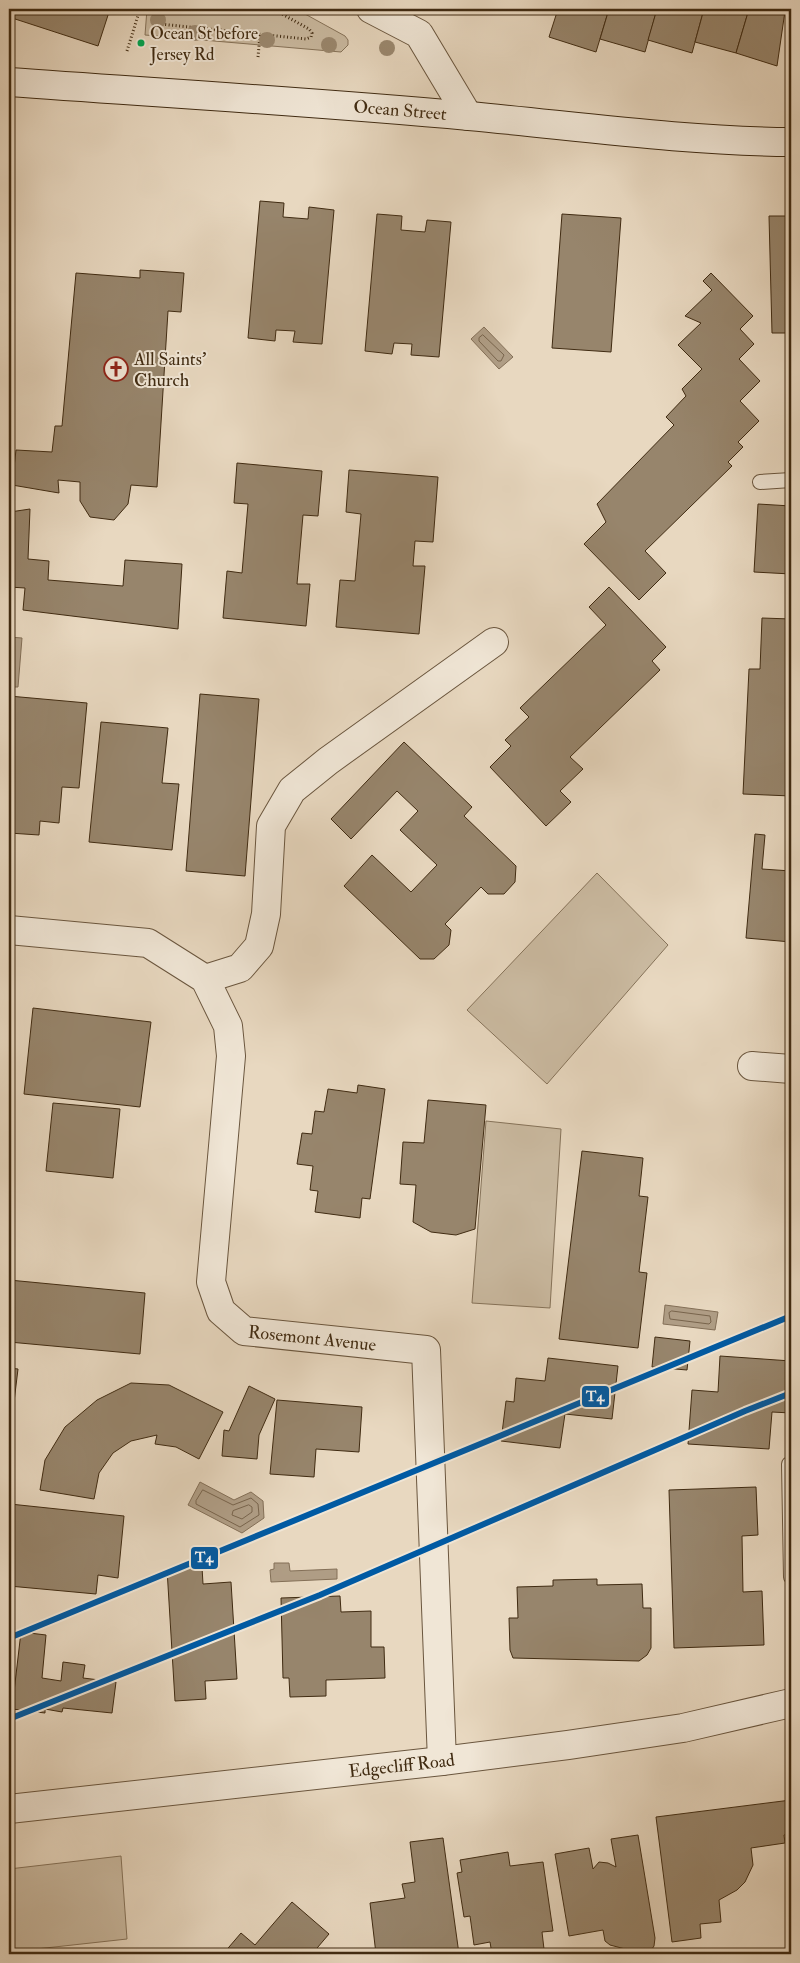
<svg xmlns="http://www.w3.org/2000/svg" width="800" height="1963" viewBox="0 0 800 1963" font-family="'IM FELL Double Pica',serif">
<rect width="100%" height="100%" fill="#e8d8c0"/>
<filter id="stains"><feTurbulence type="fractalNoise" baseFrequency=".004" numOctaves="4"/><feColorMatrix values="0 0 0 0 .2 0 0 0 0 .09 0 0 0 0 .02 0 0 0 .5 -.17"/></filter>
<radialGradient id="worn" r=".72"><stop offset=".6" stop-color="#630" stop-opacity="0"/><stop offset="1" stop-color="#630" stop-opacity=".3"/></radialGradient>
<g fill="#cbbba2" stroke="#86735a">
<path d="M147 9H296L345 36 348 40V45L341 52 145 35Z"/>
<path d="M597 873 668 945 547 1084 467 1010Z"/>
<path d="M486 1121 561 1129 550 1308 472 1303Z"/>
<path d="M121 1856 127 1939 9 1952V1869Z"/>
</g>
<g fill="#af9d85" stroke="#836f57">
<path d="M484 327 513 357 499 369 471 339Z"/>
<path d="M9 637 22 638 18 687H9Z"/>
<path d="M665 1305 718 1312 715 1330 663 1324Z"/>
<path d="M200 1482 234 1500 251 1492 263 1501 264 1518 242 1533 188 1505Z"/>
<path d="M274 1563H289L290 1571 337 1569V1579L271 1582 270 1570 274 1569Z"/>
</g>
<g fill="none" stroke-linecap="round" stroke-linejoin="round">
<g stroke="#78644c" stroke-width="1">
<path d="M483 335 504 355 501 361H498L479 341V338Z"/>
<path d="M672 1311 710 1316 711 1322 709 1324 670 1319 669 1313Z"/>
<path d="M203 1490 233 1505 251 1498 258 1504 259 1515 240 1527 196 1504V1501Z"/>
<path d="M249 1505 252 1507V1512L242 1519 232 1515 233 1511Z"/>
</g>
</g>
<g fill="#97856c" stroke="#402b12">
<path d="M9 9H110L98 46 9 17Z"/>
<path d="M558 9H609L596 52 549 37Z"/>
<path d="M609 9H657L645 52 600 39Z"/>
<path d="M657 9H704L692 53 648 40Z"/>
<path d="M704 9H749L736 53 695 42Z"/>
<path d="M749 9H776L785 11 777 66 736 53Z"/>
<path d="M260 201 284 203 283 217 308 219 309 207 334 210 322 344 293 342 295 331 276 330 275 341 248 338Z"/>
<path d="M377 214 402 216 401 230 425 232 427 220 451 222 439 357 411 355 412 344 394 343 392 354 365 351Z"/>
<path d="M562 214 621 218 611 352 552 348Z"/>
<path d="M769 216H791V333H772Z"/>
<path d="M140 270 184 273 181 312 168 311 157 487 131 485 128 504 114 520 90 517 80 501V482L58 480 59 493 12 485 16 450 52 452 55 426H62L76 273 140 278Z"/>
<path d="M711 273 753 316 740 329 754 344 739 359 760 381 740 401 759 421 738 442 743 447 728 462 732 466 645 551 666 573 639 600 584 544 606 522 597 504 674 425 666 417 686 396 682 389 702 369 678 345 701 323 685 316 712 290 703 281Z"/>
<path d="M237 463 322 471 318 516 303 515 297 584H310L306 626 223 618 227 571 242 573 248 504 234 503Z"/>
<path d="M349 470 438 477 433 542 415 541 413 566H425L419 634 336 627 340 580 355 581 361 514 346 512Z"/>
<path d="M758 504 791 506V574L754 572Z"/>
<path d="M30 509 28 559 49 561 48 580 123 586 125 560 182 564 178 629 23 610 25 588 9 587V526L10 512Z"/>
<path d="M609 587 666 647 652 661 660 670 570 757 583 769 560 791 571 802 546 826 490 767 511 746 505 740 529 717 520 708 606 625 589 607Z"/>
<path d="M762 618 791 619V796L743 794 749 669H760Z"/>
<path d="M200 694 259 699 245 876 186 871Z"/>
<path d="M9 696 87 703 79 788 62 787 59 823 40 821 39 835 9 833Z"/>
<path d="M101 722 168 728 162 783 179 784 172 850 89 842Z"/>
<path d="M404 742 472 807 464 816 516 866 515 882 504 894H488L481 887 445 924 451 930 449 945 434 959H420L344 886 372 855 411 892 437 865 400 830 418 811 397 791 351 839 331 819Z"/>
<path d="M755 834 765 835 762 869 791 871V942L746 938Z"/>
<path d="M33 1008 151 1022 140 1107 24 1094Z"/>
<path d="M358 1085 385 1089 370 1199 362 1198 360 1218 315 1212 318 1191 310 1190 313 1166 297 1164 302 1133 312 1134 315 1111 324 1112 328 1089 357 1093Z"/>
<path d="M428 1100 486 1105 475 1229 456 1235 431 1232 413 1222 416 1185 400 1184 403 1142 424 1143Z"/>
<path d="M53 1103 120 1109 113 1178 46 1171Z"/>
<path d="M582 1151 643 1158 639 1196 648 1197 639 1272 647 1273 638 1348 559 1339Z"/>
<path d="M9 1189 14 1190 9 1246Z"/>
<path d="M9 1280 145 1293 140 1354 9 1342Z"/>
<path d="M655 1337 690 1341 687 1370 652 1367Z"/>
<path d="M720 1356 791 1361V1413L772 1412 769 1449 688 1444 692 1390 718 1392Z"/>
<path d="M548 1358 618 1366 612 1419 565 1414 560 1448 501 1441 506 1401 514 1402 516 1378 545 1381Z"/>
<path d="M9 1368 18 1369 14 1402H9Z"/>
<path d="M131 1383 169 1385 223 1412 199 1459 176 1447 155 1444 157 1435 131 1441 113 1453 99 1473 94 1499 40 1490 45 1460 65 1427 97 1400Z"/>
<path d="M249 1386 275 1399 259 1435 257 1459 222 1456 224 1430 229 1431Z"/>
<path d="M277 1400 362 1407 359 1452 316 1449 314 1477 270 1474Z"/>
<path d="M756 1487 758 1535 742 1536 743 1592 762 1591 764 1645 674 1648 669 1490Z"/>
<path d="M10 1504 124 1516 118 1578 98 1575 96 1594 9 1586Z"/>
<path d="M202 1567 203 1584 231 1582 237 1679 205 1681 206 1699 175 1701 167 1569Z"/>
<path d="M597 1579V1585L642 1584 643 1608H651V1648L647 1655 639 1661 513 1658 510 1650 509 1618H518L517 1587 553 1586V1580Z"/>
<path d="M340 1596 341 1612 371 1611V1647H384L385 1678 326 1680V1696L290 1697 289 1678H283L281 1598Z"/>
<path d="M21 1632 46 1635 42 1678 61 1681 63 1662 85 1665 83 1678 116 1682 112 1713 63 1708 62 1712 45 1709V1713L12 1709Z"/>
<path d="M791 1800V1834L784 1835 785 1843 751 1848 753 1865 745 1882 737 1890 719 1900 721 1922 700 1924 701 1938 672 1942 656 1817Z"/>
<path d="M638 1835 655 1938 654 1946 650 1952 644 1954 610 1945 605 1941 603 1930 569 1936 555 1854 589 1848 593 1869 599 1862 608 1863 616 1867 611 1839Z"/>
<path d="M443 1838 459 1954H376L370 1903 405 1898 402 1884 415 1882 410 1842Z"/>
<path d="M508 1852 510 1866 543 1862 553 1931 542 1932 544 1949 492 1954 490 1942 474 1945 470 1916 464 1917 457 1873 462 1872 460 1860Z"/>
<path d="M292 1902 329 1934 312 1954H223L241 1933 255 1945Z"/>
<path d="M787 1926H791V1953Z"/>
</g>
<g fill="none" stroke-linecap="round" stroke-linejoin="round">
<g stroke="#6a563e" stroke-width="16">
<g id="service">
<path d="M760 482 791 480"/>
<path d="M789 1464 791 1577"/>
</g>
</g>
<g stroke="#6a563e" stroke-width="30">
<g id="minor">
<path id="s1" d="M9 930 148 943 205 979 228 1026 231 1056 211 1282 221 1311 244 1331 426 1350 442 1761"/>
<path d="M205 979 240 968 259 946 266 914 271 826 292 790 328 761 494 642"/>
<path d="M752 1066 791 1069"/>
</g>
</g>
<g stroke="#6a563e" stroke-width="30">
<g id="tertiary">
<path d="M371 9 419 34 468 116"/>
<path id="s2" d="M9 1809 442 1761 568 1745 683 1728 791 1703"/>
</g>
</g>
<g stroke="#402b12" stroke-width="30">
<g id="secondary">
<path id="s3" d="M9 82C162 93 316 102 469 116 577 126 683 141 791 142"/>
</g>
</g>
<g stroke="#402b12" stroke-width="3" stroke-dasharray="1 2.5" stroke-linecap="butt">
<path d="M165 9 160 24 306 39 311 37 312 33 309 29 273 9"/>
<path d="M127 51 140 9"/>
<path d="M258 57 260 35"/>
</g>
<use href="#service" stroke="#f0e6d6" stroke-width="14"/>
<use href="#minor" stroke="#f0e6d6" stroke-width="28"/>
<use href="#tertiary" stroke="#f0e6d6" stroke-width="28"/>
<use href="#secondary" stroke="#f0e6d6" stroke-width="28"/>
<g stroke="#f0e6d6" stroke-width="10">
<g id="rail-1">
<path d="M9 1638 791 1316"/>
<path d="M9 1719 320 1595 745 1411 791 1393"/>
</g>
</g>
<use href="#rail-1" stroke="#005aa3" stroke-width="6"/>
</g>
<g fill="#9b8970">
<circle cx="158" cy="20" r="8"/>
<circle cx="195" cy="33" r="8"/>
<circle cx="267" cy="40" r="8"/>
<circle cx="329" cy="45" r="8"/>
<circle cx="387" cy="48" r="8"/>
</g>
<defs>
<g id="church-ring" transform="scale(1.25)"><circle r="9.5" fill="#f0e6d6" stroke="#8f2418" stroke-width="1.5"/><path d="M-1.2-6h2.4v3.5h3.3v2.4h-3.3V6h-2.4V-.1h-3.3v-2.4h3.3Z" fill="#8f2418"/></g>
</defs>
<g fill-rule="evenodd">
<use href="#church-ring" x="116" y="369"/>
</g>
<circle fill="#00a651" stroke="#f0e6d6" stroke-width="2" cx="141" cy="43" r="4.5"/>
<g text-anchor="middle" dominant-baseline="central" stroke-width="4" stroke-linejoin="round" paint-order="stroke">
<g font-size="17" fill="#402b12" stroke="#f0e6d6" text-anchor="start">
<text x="150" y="33">Ocean St before<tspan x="150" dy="21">Jersey Rd</tspan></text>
</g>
<g font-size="18" fill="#402b12" stroke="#f0e6d6">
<text stroke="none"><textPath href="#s3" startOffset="392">Ocean Street</textPath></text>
<text stroke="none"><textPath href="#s1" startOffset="646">Rosemont Avenue</textPath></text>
<text stroke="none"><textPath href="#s2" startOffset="395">Edgecliff Road</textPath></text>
</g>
<g font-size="18" fill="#402b12" stroke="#f0e6d6" text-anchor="start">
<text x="134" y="359">All Saints’<tspan x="134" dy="21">Church</tspan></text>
</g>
</g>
<g stroke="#f0e6d6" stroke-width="2">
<rect x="581" y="1385" width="29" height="23" rx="5" fill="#005aa3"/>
<rect x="190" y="1546" width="29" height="24" rx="5" fill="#005aa3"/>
</g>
<g font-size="14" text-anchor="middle" font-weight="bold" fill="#fff">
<text x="595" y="1401">T4</text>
<text x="204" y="1562">T4</text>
</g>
<rect width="800" height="1963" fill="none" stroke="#e8d8c0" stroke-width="30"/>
<rect x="10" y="10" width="780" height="1943" fill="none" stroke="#402b12" stroke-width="2.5"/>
<rect x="15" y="15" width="770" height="1933" fill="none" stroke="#402b12"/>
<rect width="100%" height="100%" filter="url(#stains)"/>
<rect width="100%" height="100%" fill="url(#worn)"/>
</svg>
